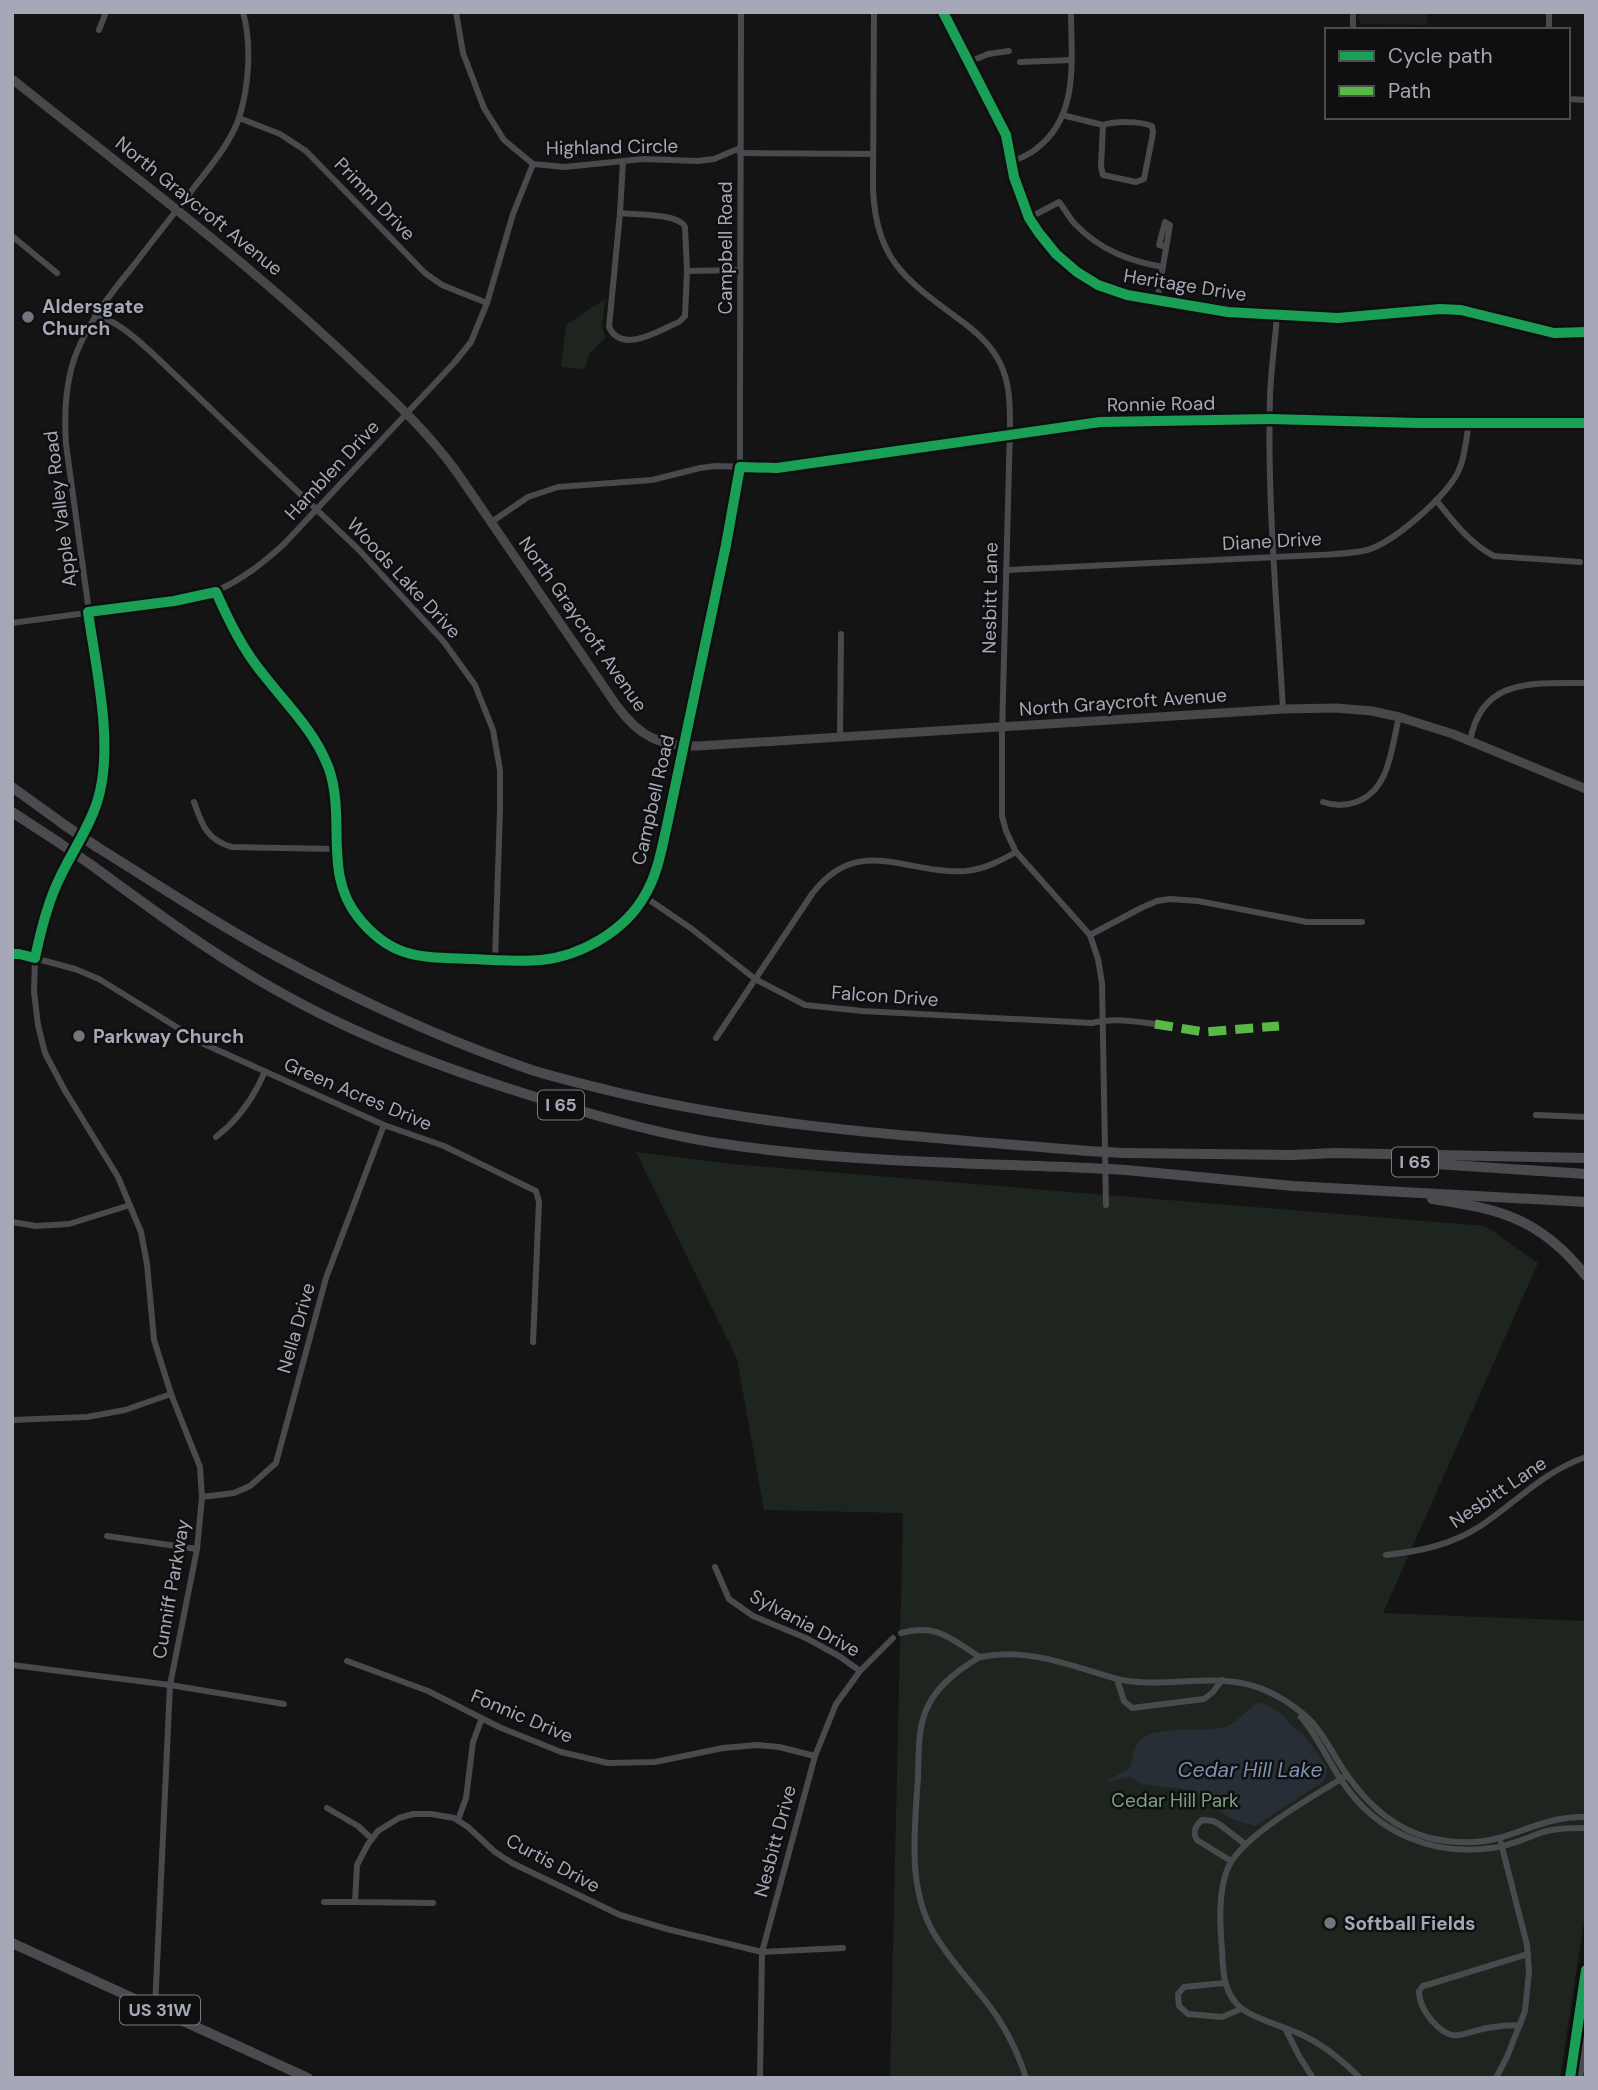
<svg xmlns="http://www.w3.org/2000/svg" width="1598" height="2090" viewBox="0 0 1598 2090" font-family="'DM Sans',sans-serif">
<rect width="100%" height="100%" fill="#141415"/>
<path fill="#1e1e20" d="M1358 12H1427V25L1362 24 1358 19Z"/>
<g fill="#1e251f">
<path d="M605 299 602 327 605 338 589 354 585 369 561 367 566 325Z"/>
<path d="M636 1152 732 1164 1485 1226 1538 1263 1383 1613 1586 1621V1908L1560 2078H890L903 1513 764 1510 737 1359Z"/>
</g>
<path fill="#282e36" d="M1261 1702 1283 1715 1295 1729 1305 1736 1326 1766C1328 1774 1326 1778 1321 1783L1255 1826 1231 1819 1191 1790 1141 1784 1131 1777 1104 1782 1129 1769C1133 1761 1133 1750 1138 1743 1150 1723 1205 1734 1227 1726 1240 1721 1250 1705 1261 1702Z"/>
<g fill="none" stroke-linecap="round" stroke-linejoin="round">
<g stroke="#494a4d" stroke-width="6">
<path d="M456 12 463 53 484 108 504 140 533 164 565 167 643 159 698 161 714 159 740 148"/>
<path d="M874 12 873 188C876 258 903 278 956 317 974 330 990 343 1000 363 1010 383 1010 405 1010 427L1002 735V816L1006 831 1016 852 1090 935 1098 959 1102 983 1106 1205"/>
<path d="M943 12 1006 135 1014 177 1029 218 1039 233 1056 254 1077 272 1098 285 1127 295 1228 312 1338 318 1440 309 1461 310 1554 333 1586 332"/>
<path d="M1353 12V30"/>
<path d="M1549 12V30"/>
<path d="M99 30 106 12"/>
<path d="M1383 30H1421"/>
<path d="M969 62 988 54 1009 51"/>
<path d="M1020 62 1071 60"/>
<path d="M1568 99 1586 100"/>
<path d="M1062 115 1103 125C1116 121 1140 121 1152 126L1153 133 1144 179 1136 182 1103 175 1101 167 1103 125"/>
<path d="M239 118 280 134 306 151 425 273 442 285 487 303"/>
<path d="M740 153 873 154"/>
<path d="M1012 162C1020 158 1029 155 1036 149 1080 116 1071 60 1071 12"/>
<path d="M620 213C635 215 678 213 685 227L687 271 685 316 679 322C659 330 622 355 609 327Z"/>
<path d="M620 213 623 161"/>
<path d="M1029 218 1059 202C1065 209 1069 218 1075 224 1100 250 1129 261 1163 267"/>
<path d="M12 236 57 273"/>
<path d="M687 271 740 270"/>
<path d="M1157 301 1170 225 1165 222 1159 245 1166 247"/>
<path d="M95 315C117 321 133 336 150 351L358 549 444 642 475 685 493 730 500 770V810L495 960"/>
<path d="M1277 316C1275 342 1271 369 1270 396 1267 500 1277 605 1283 709"/>
<path d="M1436 500C1453 521 1469 543 1494 556L1580 562"/>
<path d="M490 523 528 497 558 487 652 480 700 468 716 466 777 468 1100 422 1270 419 1418 423H1586"/>
<path d="M1006 570 1319 555C1334 554 1352 554 1367 550 1393 543 1444 498 1457 474 1465 459 1466 439 1469 422"/>
<path d="M216 592C229 620 243 649 262 674 287 705 315 731 329 769 346 818 323 873 357 917 391 959 422 957 471 959 522 961 570 964 612 931 624 922 637 910 645 897 652 885 656 870 660 857L737 490 740 467V405L741 12"/>
<path d="M12 623C56 617 101 611 145 605 169 601 196 600 218 590 243 579 263 563 284 544L454 363 471 342 487 303 513 214 533 164"/>
<path d="M840 737 841 634"/>
<path d="M1470 741C1482 676 1534 684 1586 683"/>
<path d="M194 802C202 825 207 840 232 847L336 849"/>
<path d="M1323 802C1334 806 1345 806 1356 802 1390 790 1391 749 1399 717"/>
<path d="M645 897 692 929 755 979 805 1005 862 1011 1092 1023C1112 1018 1134 1021 1155 1024"/>
<path d="M1090 935 1141 908 1157 901 1170 899 1198 901 1307 922H1362"/>
<path d="M12 954H19L75 969 99 979 204 1044 384 1125 444 1146 536 1191 539 1202 533 1342"/>
<path d="M716 1038 812 894C858 833 906 875 966 871 985 869 1000 861 1016 852"/>
<path d="M1536 1115 1586 1117"/>
<path d="M216 1137C239 1119 254 1098 265 1071"/>
<path d="M12 1222 36 1226 69 1224 130 1205"/>
<path d="M12 1420 87 1417 125 1410 171 1394"/>
<path d="M202 1497 234 1493 250 1486 276 1463 326 1278 384 1125"/>
<path d="M107 1536 197 1549"/>
<path d="M1386 1555C1421 1551 1452 1545 1482 1525 1516 1502 1546 1470 1586 1457"/>
<path d="M715 1567 729 1599 753 1616 806 1638 839 1656 860 1671"/>
<path d="M901 1633C937 1623 951 1639 980 1657 1028 1647 1071 1666 1117 1679L1124 1701 1132 1708 1204 1699 1213 1692 1222 1680"/>
<path d="M980 1657C960 1669 940 1683 929 1704 917 1726 919 1753 918 1777 915 1827 907 1884 932 1930 949 1961 976 1986 996 2015 1009 2035 1019 2055 1026 2078"/>
<path d="M347 1661 428 1691 499 1727 561 1752 608 1763 655 1762 723 1748 757 1745 779 1747 815 1756"/>
<path d="M12 1665 170 1685 284 1704"/>
<path d="M1117 1679C1169 1691 1224 1667 1273 1694 1287 1701 1301 1711 1312 1722 1326 1738 1335 1758 1347 1775 1368 1805 1394 1829 1430 1838 1452 1843 1477 1844 1499 1838 1530 1829 1552 1816 1586 1817"/>
<path d="M1301 1717C1319 1738 1328 1762 1344 1784 1378 1834 1434 1856 1492 1848 1510 1846 1526 1838 1543 1832 1557 1828 1571 1828 1586 1828"/>
<path d="M1347 1775C1315 1796 1241 1835 1227 1870 1218 1894 1220 1924 1222 1950 1223 1971 1223 1993 1241 2008 1252 2018 1285 2027 1300 2034 1323 2044 1342 2060 1360 2078"/>
<path d="M327 1808 358 1826 372 1839"/>
<path d="M458 1820 466 1798 473 1742 482 1718"/>
<path d="M1231 1861 1197 1840C1192 1832 1195 1826 1202 1820L1213 1821 1219 1824 1245 1844"/>
<path d="M324 1902H355"/>
<path d="M433 1903 355 1902 357 1865 368 1844 378 1831 399 1818 413 1814H431L454 1818 468 1827 495 1852 512 1863 620 1915 667 1929 762 1952 843 1948"/>
<path d="M1224 1983 1184 1987 1178 1994 1179 2006 1188 2014 1222 2017 1241 2009"/>
<path d="M155 2008 170 1685 197 1549 202 1497 200 1467 171 1394 154 1340 147 1264 141 1232 118 1177 64 1089 45 1053 38 1025 34 992 35 958 41 930 56 886 93 813 99 794 103 752 100 692 66 444C64 414 65 383 76 354 89 321 111 293 134 265 153 240 173 215 193 189 209 168 230 144 239 118 249 86 252 45 243 12"/>
<path d="M1520 2025C1509 2025 1498 2026 1487 2028 1461 2033 1454 2045 1432 2021 1425 2012 1419 2003 1419 1991L1423 1986 1430 1984 1528 1954"/>
<path d="M1285 2028 1299 2056 1313 2078"/>
<path d="M760 2078 762 1952 815 1756 836 1704 860 1671 893 1638"/>
<path d="M1496 2078 1507 2057 1525 2011 1529 1972 1527 1945 1501 1843"/>
</g>
<path stroke="#48484b" stroke-width="9" d="M12 79C122 167 235 252 338 348 379 387 422 424 456 471L617 706C640 737 659 746 698 746L1283 709 1336 708 1372 711 1399 717 1453 734 1586 789"/>
<g stroke="#4b4b4f" stroke-width="10">
<path d="M12 1943 308 2078"/>
<path d="M1570 2078 1586 1970"/>
<path d="M1578 2078 1586 2020"/>
</g>
<g stroke="#4b4b4f" stroke-width="10">
<path d="M12 787 66 826"/>
<path d="M12 812 58 842"/>
<path d="M97 847C157 884 216 924 278 957 359 1001 442 1039 529 1069 556 1078 584 1084 611 1091 767 1129 929 1137 1088 1151"/>
<path d="M90 864C150 908 210 953 276 990 362 1039 454 1072 548 1101 607 1119 670 1137 731 1145 849 1162 970 1163 1089 1168"/>
<path d="M1125 1153 1292 1155 1335 1153 1586 1158"/>
<path d="M1406 1162 1586 1174"/>
<path d="M1126 1170 1293 1186 1586 1202"/>
<path d="M1432 1199C1501 1209 1541 1219 1586 1276"/>
</g>
<g stroke="#4b4b4f" stroke-width="10">
<path d="M66 826 97 847"/>
<path d="M58 842 90 864"/>
<path d="M1088 1151 1125 1153"/>
<path d="M1089 1168 1126 1170"/>
</g>
<path stroke="#58b947" stroke-width="9" stroke-dasharray="18 9" stroke-linecap="butt" d="M1155 1024 1204 1032 1279 1026"/>
<g stroke="#0f0f10" stroke-width="15">
<g id="cycleway">
<path d="M943 12 1006 135 1014 177 1029 218 1039 233 1056 254 1077 272 1098 285 1127 295 1228 312 1338 318 1440 309 1461 310 1554 333 1586 332"/>
<path d="M12 954H19L35 958C40 934 46 909 56 886 68 857 89 830 98 799 114 745 96 668 88 612L174 601 216 592C229 621 243 650 263 674 287 705 315 731 329 769 346 818 323 874 358 917 392 960 422 957 472 959 495 960 518 962 541 960 581 956 625 931 645 895 657 875 661 852 666 830L726 545 740 467 777 468 1100 422 1270 419 1418 423H1586"/>
<path d="M1570 2078 1586 1970"/>
</g>
</g>
<use href="#cycleway" stroke="#1a9f57" stroke-width="10"/>
</g>
<g fill="#72747e" stroke="#0f0f10" stroke-width="2.5">
<circle cx="28" cy="317" r="7"/>
<circle cx="79" cy="1036" r="7"/>
<circle cx="1330" cy="1923" r="7"/>
</g>
<g text-anchor="middle" dominant-baseline="central" stroke-width="5" stroke-linejoin="round" paint-order="stroke">
<g fill="#0f0f10" stroke="#787a84" stroke-width="2">
<rect x="538" y="1090.5" width="46" height="29" rx="5"/>
<rect x="1392" y="1147.5" width="46" height="29" rx="5"/>
<rect x="120" y="1995.5" width="80" height="29" rx="5"/>
</g>
<g font-size="18" font-weight="bold" fill="#a5a8b6">
<text x="561" y="1105">I 65</text>
<text x="1415" y="1162">I 65</text>
<text x="160" y="2010">US 31W</text>
</g>
<g font-size="19" fill="#a5a8b6" stroke="#0f0f10">
<text transform="translate(612 147) rotate(-1)">Highland Circle</text>
<text transform="translate(375 199) rotate(46)">Primm Drive</text>
<text transform="translate(199 206) rotate(39)">North Graycroft Avenue</text>
<text transform="translate(725 248) rotate(-90)">Campbell Road</text>
<text transform="translate(1185 285) rotate(9)">Heritage Drive</text>
<text transform="translate(1161 404) rotate(-1)">Ronnie Road</text>
<text transform="translate(332 470) rotate(-47)">Hamblen Drive</text>
<text transform="translate(60 509) rotate(-97)">Apple Valley Road</text>
<text transform="translate(1272 541) rotate(-3)">Diane Drive</text>
<text transform="translate(404 578) rotate(47)">Woods Lake Drive</text>
<text transform="translate(990 598) rotate(-89)">Nesbitt Lane</text>
<text transform="translate(583 624) rotate(55)">North Graycroft Avenue</text>
<text transform="translate(1123 702) rotate(-4)">North Graycroft Avenue</text>
<text transform="translate(653 800) rotate(-77)">Campbell Road</text>
<text transform="translate(885 996) rotate(4)">Falcon Drive</text>
<text transform="translate(358 1094) rotate(23)">Green Acres Drive</text>
<text transform="translate(296 1328) rotate(-74)">Nella Drive</text>
<text transform="translate(1498 1492) rotate(-34)">Nesbitt Lane</text>
<text transform="translate(171 1589) rotate(-80)">Cunniff Parkway</text>
<text transform="translate(805 1623) rotate(28)">Sylvania Drive</text>
<text transform="translate(522 1716) rotate(23)">Fonnic Drive</text>
<text transform="translate(775 1841) rotate(-75)">Nesbitt Drive</text>
<text transform="translate(553 1863) rotate(28)">Curtis Drive</text>
</g>
<g font-size="19" font-weight="bold" fill="#a5a8b6" stroke="#0f0f10" text-anchor="start">
<text x="42" y="306">Aldersgate<tspan x="42" dy="22">Church</tspan></text>
<text x="93" y="1036">Parkway Church</text>
<text x="1344" y="1923">Softball Fields</text>
</g>
<g font-size="19" fill="#7ca182" stroke="#0f0f10">
<text x="1175" y="1800">Cedar Hill Park</text>
</g>
<g font-size="21" font-style="italic" fill="#7b92b2" stroke="#0f0f10">
<text x="1250" y="1770">Cedar Hill Lake</text>
</g>
</g>
<rect width="1598" height="2090" fill="none" stroke="#a5a8b6" stroke-width="28"/>
<rect x="1325" y="28" width="245" height="91" fill="#0f0f10" stroke="#4b4c52" stroke-width="2"/>
<rect x="1339" y="51" width="35" height="10" fill="#1a9f57" stroke="#4b4c52" stroke-width="2"/>
<text x="1388" y="63" font-size="21" fill="#a5a8b6">Cycle path</text>
<rect x="1339" y="86" width="35" height="10" fill="#58b947" stroke="#4b4c52" stroke-width="2"/>
<text x="1388" y="98" font-size="21" fill="#a5a8b6">Path</text>
</svg>
